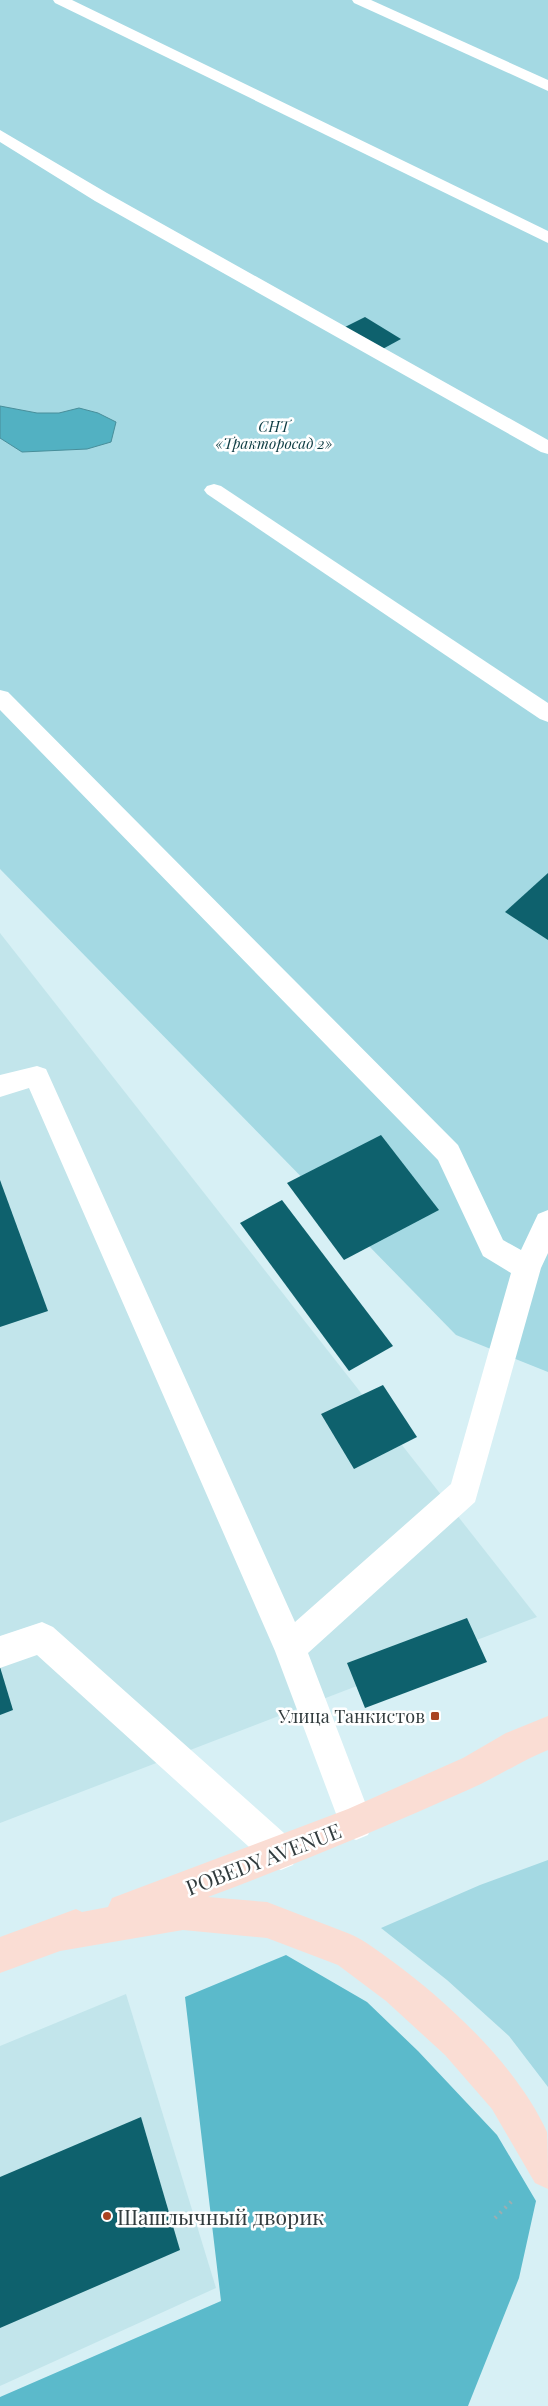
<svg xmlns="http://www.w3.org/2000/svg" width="548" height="2406" viewBox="0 0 548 2406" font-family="'Playfair Display',serif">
<rect width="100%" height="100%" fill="#d7f0f5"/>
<g fill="#c2e5eb">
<path d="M0 933 537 1617 0 1823Z"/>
<path d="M126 1994 216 2288 0 2386V2046Z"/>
</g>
<g fill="#a4d9e3">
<path d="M0 0H548V1372L456 1335 0 869Z"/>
<path d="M548 1860V2087L509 2036 447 1980 381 1928 480 1885Z"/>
</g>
<path fill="#5bbacb" d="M286 1955 367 2002 418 2051 497 2135 536 2201 519 2278 468 2406H0V2397L221 2301 185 1997Z"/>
<path fill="#52b1c2" stroke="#488e9a" d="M0 406 37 413H59L79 408 98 413 116 422 111 442 87 449 22 452 0 438Z"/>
<g fill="#0e616d">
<path d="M365 317 401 339 379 351 343 328Z"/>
<path d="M548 873V940L505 912Z"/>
<path d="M381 1135 439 1210 344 1260 287 1183Z"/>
<path d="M0 1180 48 1311 0 1327Z"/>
<path d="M282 1200 393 1346 349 1371 240 1223Z"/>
<path d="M383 1385 417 1437 354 1469 321 1414Z"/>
<path d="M467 1618 487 1662 365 1708 347 1663Z"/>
<path d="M0 1667 13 1710 0 1715Z"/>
<path d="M141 2117 180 2250 0 2328V2177Z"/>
</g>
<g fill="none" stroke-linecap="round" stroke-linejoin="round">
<path stroke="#9baeb2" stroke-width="4" stroke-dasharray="2 5" stroke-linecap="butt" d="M495 2218 514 2199"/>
<g fill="#fff" fill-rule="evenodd">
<path d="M53 0H72L548 231V243L55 3Z"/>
<path d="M352 0H371L548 80V91L354 3Z"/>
<path d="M0 130 107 193 548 440V454L541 452 95 201 0 142Z"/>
<path d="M214 484 221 486 548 703V722L540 719 207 494 204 490 207 486Z"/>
<path d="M0 690 8 692 458 1145 503 1240 521 1250 538 1214 548 1210V1253L541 1268 475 1502 308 1653 373 1823 368 1835 356 1840 344 1835 275 1651 29 1088 0 1097V1075L37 1066 46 1069 295 1622 451 1484 511 1273 483 1256 438 1160 0 710Z"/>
<path d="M42 1622 53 1627 293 1841 298 1853 293 1865 281 1870 269 1865 37 1655 0 1668V1636Z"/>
</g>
<path fill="#faddd4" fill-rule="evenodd" d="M548 1716V1750C521 1761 497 1777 470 1789 383 1828 297 1864 208 1897L267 1902 350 1934C366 1941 378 1951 392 1961 449 2003 517 2066 547 2132 548 2143 548 2175 548 2189L535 2183 492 2109 445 2055 386 2001 338 1965 267 1938 183 1930 60 1951 0 1973V1937L76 1909 82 1912 108 1907 112 1898 348 1809 463 1758 506 1733Z"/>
</g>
<g fill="#aa4322" stroke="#fff" stroke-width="2">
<rect x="430" y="1711" width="10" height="10" rx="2.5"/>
<circle cx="107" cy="2216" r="5"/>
</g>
<g text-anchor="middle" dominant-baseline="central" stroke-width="5" stroke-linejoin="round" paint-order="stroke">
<g font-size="15" font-style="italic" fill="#0d3b42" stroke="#fff">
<text x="274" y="426">СНТ<tspan x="274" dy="17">«Тракторосад 2»</tspan></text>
</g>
<g font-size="18" fill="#323c3e" stroke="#fff" text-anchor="end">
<text x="425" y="1716">Улица Танкистов</text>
</g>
<g font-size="21" fill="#323c3e" stroke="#fff">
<text transform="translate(263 1858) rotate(-21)">POBEDY AVENUE</text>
</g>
<g font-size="21" fill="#323c3e" stroke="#fff" text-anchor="start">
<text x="117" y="2216">Шашлычный дворик</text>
</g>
</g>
</svg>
